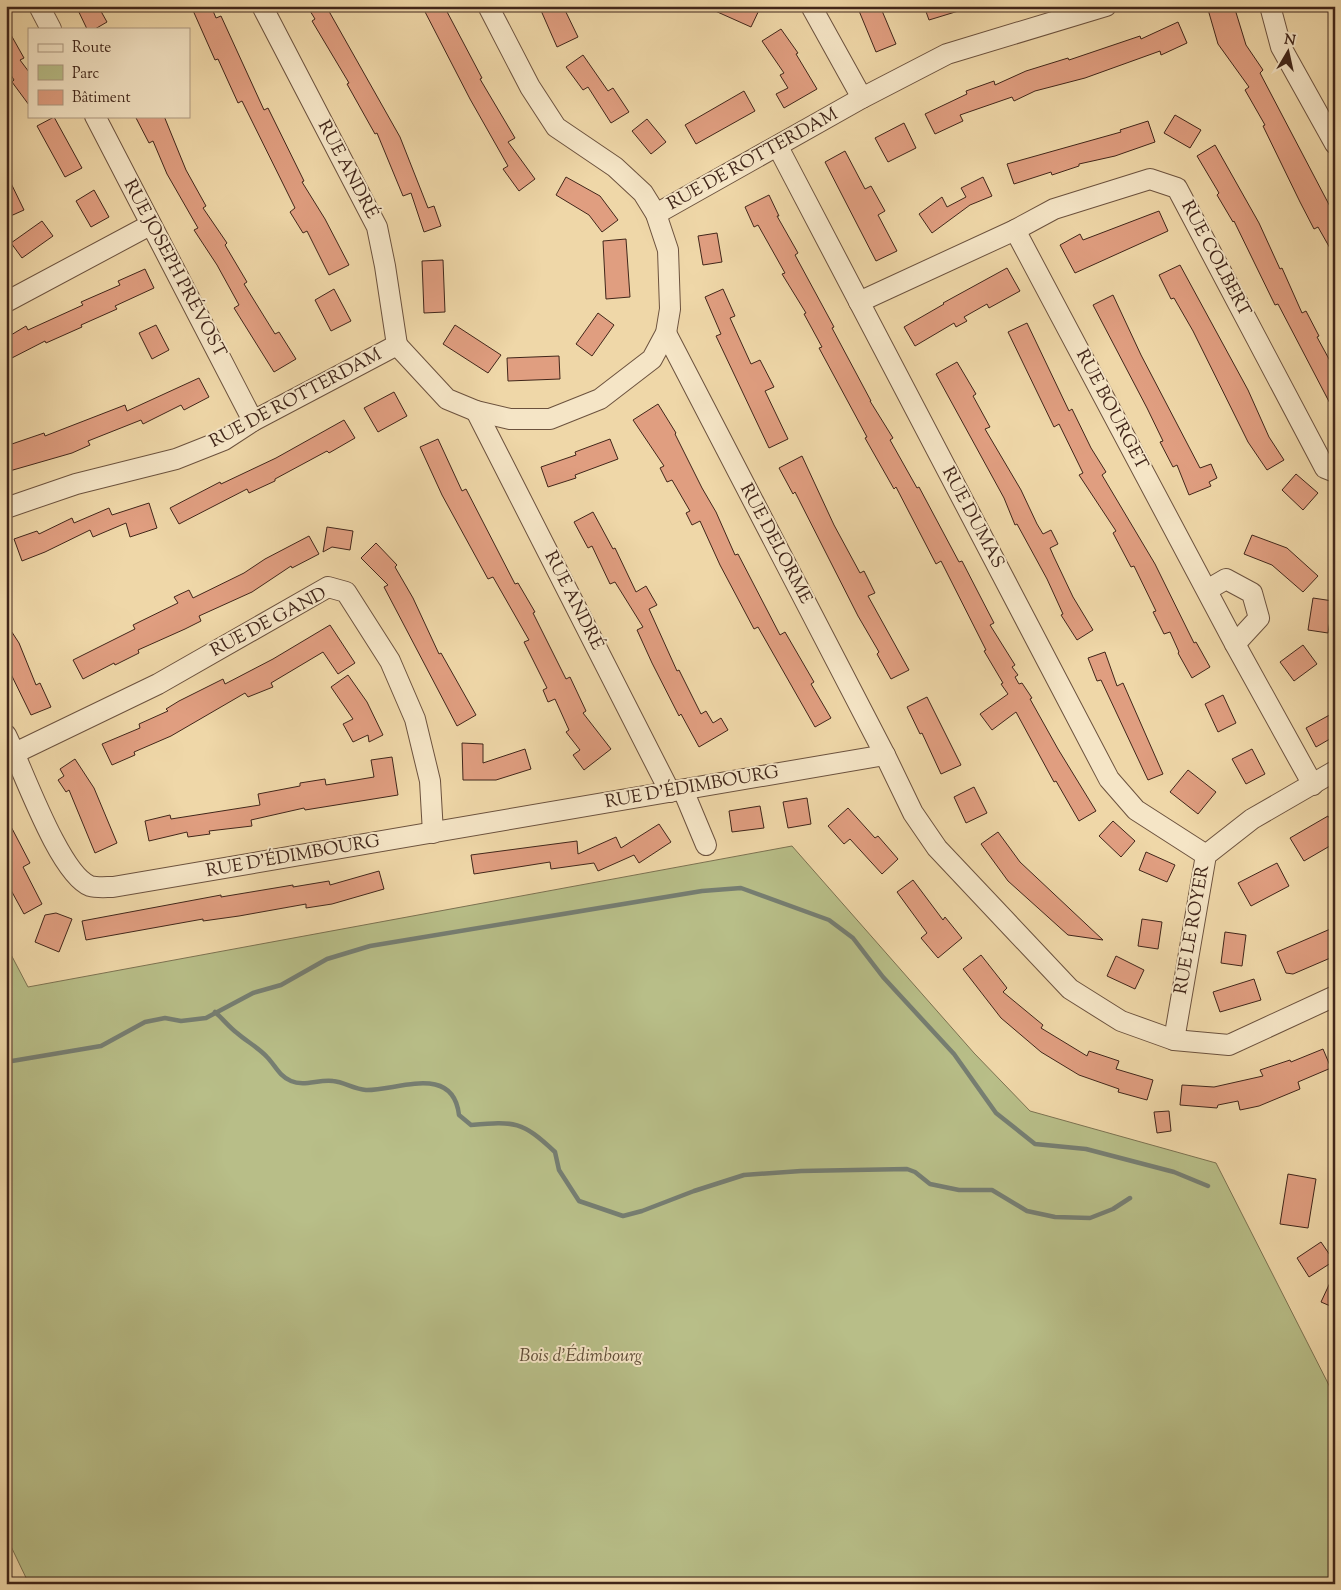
<svg xmlns="http://www.w3.org/2000/svg" width="1341" height="1590" viewBox="0 0 1341 1590" font-family="'Sorts Mill Goudy',serif">
<rect width="100%" height="100%" fill="#efd7a8"/>
<filter id="stains"><feTurbulence type="fractalNoise" baseFrequency=".004" numOctaves="4"/><feColorMatrix values="0 0 0 0 .2 0 0 0 0 .09 0 0 0 0 .02 0 0 0 .5 -.17"/></filter>
<radialGradient id="worn" r=".72"><stop offset=".6" stop-color="#630" stop-opacity="0"/><stop offset="1" stop-color="#630" stop-opacity=".3"/></radialGradient>
<path fill="#b8be88" stroke="#7c7251" d="M792 846 974 1053 1030 1111 1216 1163 1335 1397V1584H29L6 1536V945L28 987Z"/>
<g fill="none" stroke-linecap="round" stroke-linejoin="round">
<g stroke="#767e72" stroke-width="4.5">
<path d="M215 1012C223 1019 229 1027 237 1033 246 1041 259 1048 267 1057 275 1065 279 1076 291 1081 304 1087 319 1079 333 1081 344 1082 354 1089 366 1090 396 1091 453 1063 459 1115L471 1125C515 1121 522 1121 555 1152L559 1170 579 1201 623 1216 642 1211 694 1191 744 1175 801 1171 907 1169 915 1172 930 1184 959 1190H992L1027 1211 1055 1217 1090 1218 1113 1209 1130 1198"/>
<path d="M6 1062 101 1046 145 1022 165 1018 181 1021 206 1018 253 993 281 985 327 959 370 946 702 891 741 888 829 920 853 938 883 977 954 1054 996 1113 1035 1144 1086 1149 1174 1172 1208 1186"/>
</g>
</g>
<g fill="#e09e80" stroke="#41261a">
<path d="M76 6H98L107 22 95 29H87Z"/>
<path d="M191 6H211L216 18 221 16 264 110 268 108 304 181 302 182 325 219 349 265 329 275 307 231 303 233 290 212 295 208 242 101 238 103 218 59 215 60Z"/>
<path d="M307 6H326L400 137 428 208 434 206 441 226 424 232 411 193 403 196 377 133 375 134 347 84 349 83 312 21 315 19Z"/>
<path d="M422 6H444L482 78 480 79 515 138 508 142 535 179 519 191 503 169 508 166 470 99Z"/>
<path d="M539 6H563L578 37 557 47Z"/>
<path d="M704 6H761L751 27Z"/>
<path d="M857 6H880L896 44 876 52Z"/>
<path d="M924 6H965V9L929 20Z"/>
<path d="M1207 6H1234L1246 45 1263 70 1260 73 1335 216V257L1318 227 1314 229 1300 202 1263 126 1265 125 1245 90 1249 87 1218 44Z"/>
<path d="M1178 22 1187 43 1161 55 1160 51 1085 78 1035 91 1014 101 1012 97 960 115 963 121 935 134 925 114 967 94 966 91 994 81 995 85 1026 71 1068 58 1069 60 1140 36 1141 39Z"/>
<path d="M6 26 24 58 20 60 29 72V105L12 82 14 80 6 67Z"/>
<path d="M781 29 798 53 796 54 817 89 784 108 776 94 788 88 780 75 784 73 762 41Z"/>
<path d="M583 55 608 91 613 88 629 112 611 123 588 87 583 90 566 67Z"/>
<path d="M744 91 755 111 696 144 685 125Z"/>
<path d="M1175 115 1201 130 1190 148 1164 133Z"/>
<path d="M135 116H164L186 170 206 206 203 208 227 243 225 245 247 282 244 284 275 334 279 332 296 359 274 372 234 308 239 305 217 265 194 230 198 228 167 174 153 141 149 143Z"/>
<path d="M54 117 82 168 65 177 37 126Z"/>
<path d="M647 119 666 142 651 154 632 131Z"/>
<path d="M1148 121 1155 142 1115 156 1079 164V166L1052 175 1051 172 1014 184 1007 164 1121 132 1120 130Z"/>
<path d="M904 123 916 148 888 162 875 138Z"/>
<path d="M1215 145 1259 223 1280 269 1282 268 1302 313 1306 311 1319 336 1317 337 1335 370V413L1278 304 1275 305 1234 221 1233 222 1217 195 1219 193 1197 156Z"/>
<path d="M845 151 865 189 871 186 885 211 878 215 897 251 876 261 825 162Z"/>
<path d="M6 173 24 210 6 218Z"/>
<path d="M566 177 600 196 618 220 602 232 589 215 556 195Z"/>
<path d="M983 177 992 196 970 205 932 233 919 214 942 197 947 207 966 197 961 188Z"/>
<path d="M94 190 109 217 91 227 76 201Z"/>
<path d="M769 195 779 216H777L798 253 795 255 834 327 832 328 871 401H870L893 438 890 440 917 488 919 487 959 562 962 561 979 594 994 623 990 625 1015 665 1012 667 1018 675 1015 677 1019 684 1022 683 1032 698 1030 699 1058 749 1096 811 1079 821 1056 781 1054 782 1016 712 992 730 980 714 1008 694 1001 684 1003 683 984 651 986 650 941 561 936 564 896 487 894 489 865 438 867 437 819 348 822 347 804 314 806 313 782 274 785 273 758 225 754 227 745 207Z"/>
<path d="M1159 211 1168 231 1075 273 1060 245 1080 234 1083 240Z"/>
<path d="M42 221 53 236 22 258 11 243Z"/>
<path d="M717 233 722 262 703 265 698 236Z"/>
<path d="M626 239 630 297 606 299 603 241Z"/>
<path d="M443 260 445 312 424 313 422 261Z"/>
<path d="M1180 265 1248 390 1269 437 1284 460 1267 470 1248 442 1193 331 1174 298 1171 299 1159 275Z"/>
<path d="M1007 268 1020 291 989 308 987 304 964 317 967 321 956 327 954 323 915 346 904 327 944 304 943 303Z"/>
<path d="M145 269 154 288 115 306 117 309 81 325 82 327 46 343 45 341 6 361V338L26 326 28 330 83 305 81 302 120 285 118 281Z"/>
<path d="M334 289 351 321 331 331 315 300Z"/>
<path d="M723 289 735 316 730 318 751 364 760 360 774 387 765 391 788 439 769 448 716 336 721 334 705 297Z"/>
<path d="M1113 295 1141 355 1200 468 1211 464 1217 478 1209 482 1211 486 1189 495 1177 465 1173 467 1160 442 1163 441 1147 408 1093 305Z"/>
<path d="M598 313 614 325 592 356 576 344Z"/>
<path d="M1027 323 1069 411 1072 409 1091 448 1106 472 1102 475 1155 564 1194 643 1196 642 1210 667 1192 678 1178 653 1179 652 1170 632 1164 634 1153 612 1156 611 1134 566 1131 567 1113 533 1116 531 1079 475 1083 473 1059 424 1054 427 1008 332Z"/>
<path d="M156 325 169 350 152 359 139 333Z"/>
<path d="M455 325 501 355 488 373 443 344Z"/>
<path d="M559 356 560 379 508 381 507 358Z"/>
<path d="M957 362 976 394 973 396 990 427 985 429 1021 490 1037 524 1043 534 1051 530 1058 544 1050 548 1054 557 1073 597 1093 630 1077 640 1061 615 1063 614 1047 579 1017 524 1015 525 1004 498 936 374Z"/>
<path d="M199 378 209 397 184 410 181 405 143 424 141 420 88 441 90 445 72 453 6 472V446L44 433 45 436 125 405 127 411Z"/>
<path d="M394 392 407 416 378 432 364 408Z"/>
<path d="M658 404 676 433 675 434 702 488 716 512 735 555 738 554 780 635 785 632 814 682 811 684 831 718 815 727 758 627 754 629 720 565 700 521 692 525 686 513 690 511 672 480 667 482 660 468 664 466 633 420Z"/>
<path d="M344 420 355 438 329 453 327 451 275 479V481L249 493 247 489 179 524 170 508 220 482 221 484 276 458Z"/>
<path d="M438 439 462 491 466 489 515 584 518 583 535 612 533 613 566 679 570 677 586 711 583 713 611 749 584 770 573 755 580 750 566 732 569 730 555 699 548 702 543 690 547 688 524 642 529 640 493 577 488 579 442 495 420 447Z"/>
<path d="M610 439 618 459 575 475 576 478 548 487 541 467 576 455 575 452Z"/>
<path d="M802 456 834 525 860 573 864 571 875 593 868 596 909 670 891 679 877 654 879 652 858 616 795 492 793 494 779 468Z"/>
<path d="M1296 474 1318 493 1303 510 1282 490Z"/>
<path d="M149 503 157 528 130 537 126 523 93 537 90 530 45 552 22 561 14 539 37 531 39 534 72 518 74 523 109 508 112 515Z"/>
<path d="M593 512 613 549 615 548 636 592 646 586 657 605 649 609 677 671 679 670 701 714 706 711 713 723 721 718 728 730 699 747 681 714 679 716 652 663 637 630 643 627 615 582 610 584 592 546 588 548 574 522Z"/>
<path d="M327 527 353 531 350 550 332 547 323 552Z"/>
<path d="M1252 535 1287 548 1318 576 1303 592 1272 565 1244 554Z"/>
<path d="M309 536 319 554 292 568 291 566 252 592 199 616 201 621 185 629 138 650 139 653 115 665 114 663 83 679 73 660 135 629 133 625 178 603 174 597 189 590 193 598 244 573 265 559Z"/>
<path d="M376 543 397 565 395 567 413 598 439 654 441 653 476 715 457 726 384 587 388 585 361 558Z"/>
<path d="M1313 598 1333 601 1328 633 1308 630Z"/>
<path d="M6 623 19 643 36 685 40 683 51 707 31 715 6 664Z"/>
<path d="M330 625 355 663 338 674 323 652 271 683 273 687 248 697 245 693 171 736 134 752 135 755 112 765 102 744 140 728 139 724 168 711 166 709 179 701 223 679 225 684 273 659Z"/>
<path d="M1303 645 1317 664 1294 681 1280 662Z"/>
<path d="M1105 652 1117 686 1123 683 1163 774 1148 780 1101 680 1097 681 1088 658Z"/>
<path d="M348 675 367 702 383 735 369 742 368 735 353 742 343 724 353 719 331 687Z"/>
<path d="M1223 695 1236 723 1218 732 1205 704Z"/>
<path d="M927 697 961 765 941 774 922 733 920 734 907 707Z"/>
<path d="M1335 712V736L1316 747 1306 728Z"/>
<path d="M462 743 483 744V763L525 749 531 769 496 780H463Z"/>
<path d="M1252 749 1265 774 1246 784 1232 759Z"/>
<path d="M392 757 398 795 305 810 304 808 251 820 252 826 209 831 210 834 188 837 187 832 149 841 145 821 170 815 171 819 260 805 258 794 300 786V783L325 779 326 785 374 777 371 760Z"/>
<path d="M75 759 94 788 117 843 95 853 69 790 66 792 58 780 64 776 60 769Z"/>
<path d="M1188 770 1216 792 1198 814 1170 792Z"/>
<path d="M974 787 987 813 966 823 954 797Z"/>
<path d="M807 798 811 824 788 828 783 802Z"/>
<path d="M760 806 764 828 732 832 729 811Z"/>
<path d="M848 808 875 838 878 836 898 859 882 874 850 839 844 844 828 826Z"/>
<path d="M1328 816 1335 828V843L1304 861 1290 838Z"/>
<path d="M6 817 30 863 23 867 42 904 24 914 6 881Z"/>
<path d="M1113 821 1135 841 1121 857 1099 836Z"/>
<path d="M659 824 671 842 639 863 634 855 598 871 594 863 551 869 550 862 474 874 471 855 577 841 578 854 616 837 621 848Z"/>
<path d="M998 832 1020 862 1103 940 1068 935 1008 881 981 844Z"/>
<path d="M1146 852 1175 865 1167 882 1139 870Z"/>
<path d="M1277 863 1289 886 1251 906 1238 883Z"/>
<path d="M379 871 384 889 332 904 306 908V904L239 916 203 921V919L86 940 82 921 221 895V897L293 885V887L329 881 330 885Z"/>
<path d="M913 880 943 920 945 917 962 938 938 958 921 938 927 933 897 892Z"/>
<path d="M56 913 72 919 59 952 35 942 45 915Z"/>
<path d="M1142 919 1162 922 1158 949 1138 946Z"/>
<path d="M1335 927V956L1293 974 1286 973 1277 952Z"/>
<path d="M1225 932 1246 935 1242 966 1221 963Z"/>
<path d="M981 955 1007 988 1003 992 1043 1025 1041 1028 1087 1056 1089 1051 1119 1061 1116 1069 1153 1080 1147 1100 1118 1092 1119 1089 1079 1075 1041 1052 1001 1018 963 969Z"/>
<path d="M1116 956 1144 970 1135 989 1107 976Z"/>
<path d="M1254 979 1261 1000 1220 1012 1213 992Z"/>
<path d="M1323 1049 1331 1068 1298 1082 1300 1089 1259 1106 1240 1110 1238 1101 1218 1105 1217 1108 1180 1105 1182 1085 1214 1087 1263 1076 1260 1070 1290 1060 1291 1062Z"/>
<path d="M1169 1111 1171 1131 1157 1133 1154 1112Z"/>
<path d="M1288 1174 1316 1179 1308 1228 1280 1224Z"/>
<path d="M1321 1242 1334 1261 1309 1277 1297 1258Z"/>
<path d="M1335 1272V1308L1321 1302Z"/>
</g>
<g fill="none" stroke-linecap="round" stroke-linejoin="round">
<g stroke="#6c523e" stroke-width="22">
<g id="minor">
<path d="M39 6 51 29"/>
<path d="M262 6 377 227 385 266 397 345"/>
<path d="M811 6 862 98"/>
<path d="M1270 6 1281 47 1335 144"/>
<path d="M95 116 253 421"/>
<path d="M778 147 1109 779 1136 810 1206 855"/>
<path d="M656 214 862 98 947 54 1106 6"/>
<path d="M1015 230 1235 644 1313 785"/>
<path d="M6 302 150 225"/>
<path d="M859 302 1015 230 1054 209 1150 179 1177 188 1325 468 1335 472"/>
<path d="M666 333 885 755 913 813 937 848 1070 989 1121 1021 1174 1040 1229 1045 1335 996"/>
<path d="M397 345 447 399 476 411 510 419H550L600 399 652 359 666 333 670 309 668 250 656 214 643 193 615 167 556 127 530 87 488 6"/>
<path d="M476 411 670 792"/>
<path d="M6 508 76 484 176 459 224 440 253 421 397 345"/>
<path d="M1207 590 1226 579 1252 593 1259 618 1235 644"/>
<path d="M6 735C22 767 59 874 90 886 97 888 106 887 113 887L885 755"/>
<path d="M15 753 158 684 328 587 346 592 390 661 415 719 430 781 433 833"/>
<path d="M683 790 706 845"/>
<path d="M1174 1040 1206 855 1252 819 1335 771"/>
</g>
</g>
<use href="#minor" stroke="#f5e5c6" stroke-width="20"/>
<path stroke="#41261a" stroke-width="4" stroke-dasharray="9 9" stroke-linecap="butt" d="M6 1563 16 1584"/>
</g>
<g text-anchor="middle" dominant-baseline="central" stroke-width="4" stroke-linejoin="round" paint-order="stroke">
<g font-size="18" fill="#41261a" stroke="#f5e5c6">
<text transform="translate(753 160) rotate(-29)">RUE DE ROTTERDAM</text>
<text transform="translate(347 170) rotate(62)">RUE ANDRÉ</text>
<text transform="translate(1215 259) rotate(62)">RUE COLBERT</text>
<text transform="translate(174 269) rotate(62)">RUE JOSEPH PRÉVOST</text>
<text transform="translate(296 399) rotate(-28)">RUE DE ROTTERDAM</text>
<text transform="translate(1111 410) rotate(62)">RUE BOURGET</text>
<text transform="translate(972 518) rotate(62)">RUE DUMAS</text>
<text transform="translate(775 544) rotate(62)">RUE DELORME</text>
<text transform="translate(573 601) rotate(63)">RUE ANDRÉ</text>
<text transform="translate(269 623) rotate(-28)">RUE DE GAND</text>
<text transform="translate(692 788) rotate(-10)">RUE D'ÉDIMBOURG</text>
<text transform="translate(293 857) rotate(-10)">RUE D'ÉDIMBOURG</text>
<text transform="translate(1193 930) rotate(-80)">RUE LE ROYER</text>
</g>
<g font-size="18" font-style="italic" fill="#5f4c36" stroke="#f5e5c6">
<text x="581" y="1357">Bois d'Édimbourg</text>
</g>
</g>
<rect width="1341" height="1590" fill="none" stroke="#efd7a8" stroke-width="25"/>
<rect x="8" y="8" width="1326" height="1575" fill="none" stroke="#41261a" stroke-width="2.5"/>
<rect x="12" y="12" width="1316" height="1565" fill="none" stroke="#41261a"/>
<rect x="28" y="28" width="162" height="90" fill="#f5e5c6" stroke="#ad9981"/>
<rect x="38" y="44" width="25" height="8" fill="#f5e5c6" stroke="#ad9981"/>
<text x="72" y="52" font-size="15" fill="#41261a">Route</text>
<rect x="38" y="65" width="25" height="15" fill="#b8be88" stroke="#ad9981"/>
<text x="72" y="78" font-size="15" fill="#41261a">Parc</text>
<rect x="38" y="90" width="25" height="15" fill="#e09e80" stroke="#ad9981"/>
<text x="72" y="102" font-size="15" fill="#41261a">Bâtiment</text>
<g transform="translate(1288 52) rotate(9)" stroke="#f5e5c6" stroke-width="4" paint-order="stroke">
<path d="M0-4L9 19L0 12L-9 19Z" fill="#41261a"/>
<text y="-8" font-size="14" font-weight="bold" text-anchor="middle" fill="#41261a">N</text>
</g>
<rect width="100%" height="100%" filter="url(#stains)"/>
<rect width="100%" height="100%" fill="url(#worn)"/>
</svg>
